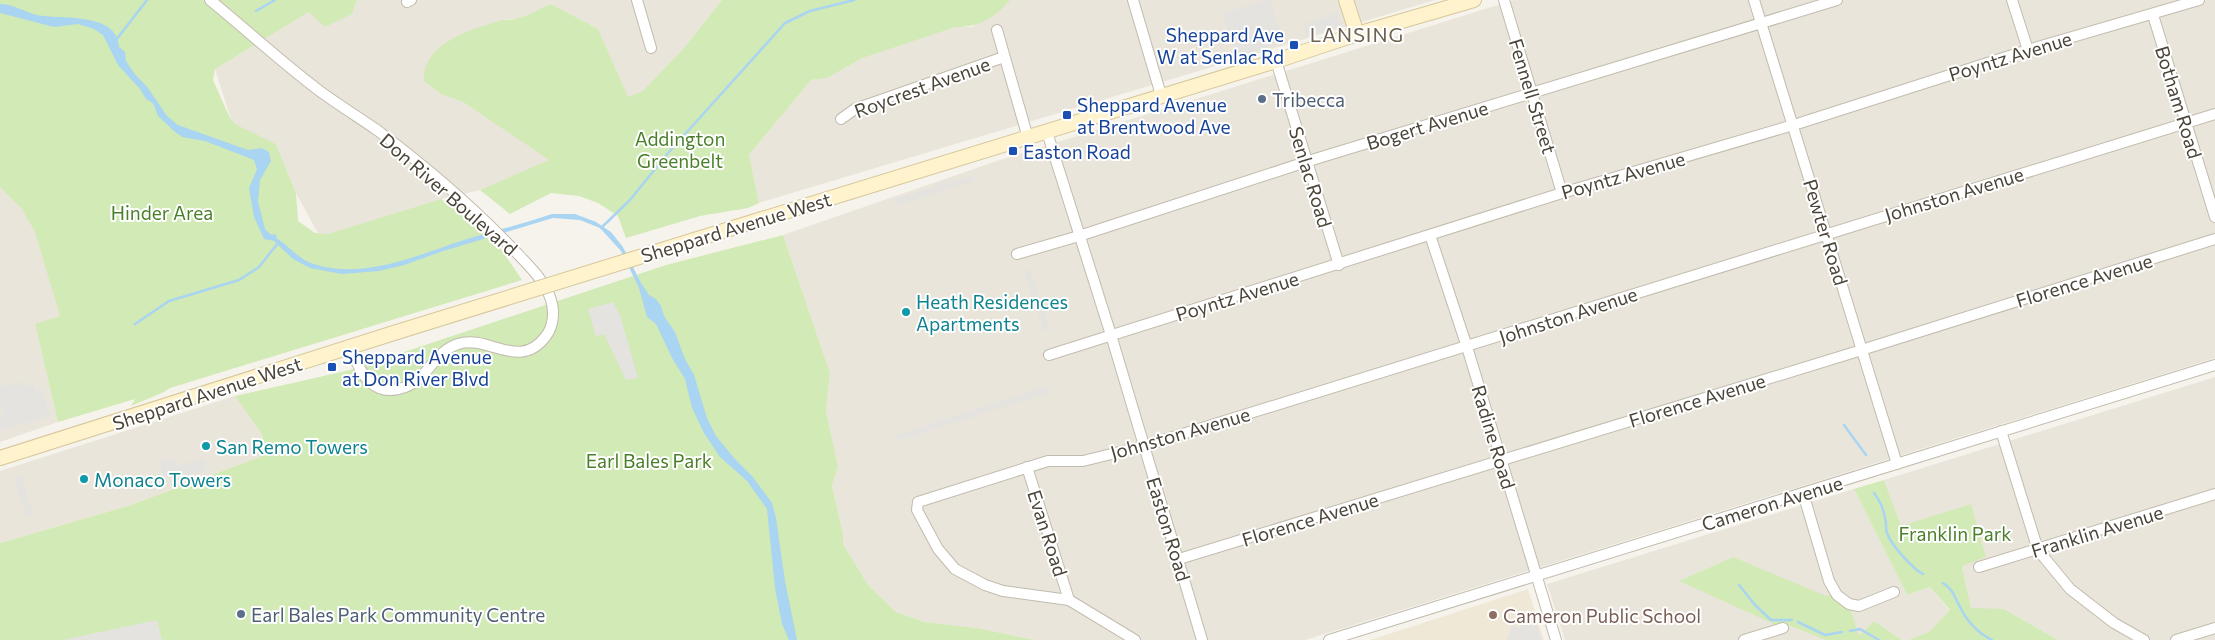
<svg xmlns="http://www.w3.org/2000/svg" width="2215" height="640" viewBox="0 0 2215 640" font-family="Commissioner,sans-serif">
<rect width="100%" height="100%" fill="#f6f3ec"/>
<g fill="#eae5da">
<path d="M357 0H722L684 48 643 92 628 98 598 29 551 4 518 19H505L441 94 463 102 550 160 480 190 441 199 320 237 296 193 276 144 232 123 215 69 309 12 352 14Z"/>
<path d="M1009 0H1435L759 203 749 155 811 80 827 78 863 58 956 27H972Z"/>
<path d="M1514 0H2215V358L1305 640H1035L977 628 924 622 896 612 868 585 843 544V534L832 486 838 466 826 411 830 373 783 235 997 161Z"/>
<path d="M0 117 93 308 35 324 58 422 0 442Z"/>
<path d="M2215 377V640H2058L2004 609H1971L1962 565 1971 504 1901 527 1884 480Z"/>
<path d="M235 396 263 436 260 457 128 506 0 543V471Z"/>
<path d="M1854 489 1907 595 1930 587 1950 611 1929 632 1908 640H1902L1874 621 1859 637 1851 610 1783 605 1733 557 1680 581 1825 640H1565L1547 584Z"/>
</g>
<path fill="#efe8d6" d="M1528 589 1544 640H1370Z"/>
<g fill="#d2eab5">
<path d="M0 0H357L352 14 325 27 309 12 215 69 213 80 230 118 235 124 276 144 296 193 298 221 315 233 328 234 441 199C451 208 458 207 470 213L477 229 501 249 522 280 170 388 164 392 131 406 135 399 58 422 35 324 60 316 35 232 22 209 0 187Z"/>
<path d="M722 0H1010C994 18 981 27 956 27L863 58 827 78 811 80 749 155 759 203 748 208 700 216 626 238 618 216 598 203 579 196 551 193 510 214 480 190 549 160 463 102 441 94 424 81C422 43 474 28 503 20 508 19 514 20 519 18 530 15 540 8 551 4L598 29 628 97 643 91 684 48Z"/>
<path d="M783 235 830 373 826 411 838 466 832 486 843 534V544L868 585 896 612 924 622 977 628 1035 640H0V543L128 506 260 457 263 436 235 396 350 370 666 265Z"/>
<path d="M1884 480 1901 526 1971 504 1986 557 1962 566 1971 608 2004 609 2058 640H1908L1929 632 1950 610 1930 587 1907 595 1854 489Z"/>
<path d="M1733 557 1826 596 1831 595 1851 610 1859 636 1874 621 1902 640H1825L1788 625 1783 628 1679 581Z"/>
</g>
<g fill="#e5e3e0">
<path d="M1264 0H1270L1284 42 1237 57 1222 14Z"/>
<path d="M1337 13 1341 26 1307 37 1303 24Z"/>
<path d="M973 175 975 181 897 205 895 199Z"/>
<path d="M1030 269 1050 330 1044 332 1024 271Z"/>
<path d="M613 302 620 315 638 378 626 380 604 334 596 337 588 309Z"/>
<path d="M21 381 23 387 33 384 35 391 42 389 50 416 0 431V416L4 415 0 402V387Z"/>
<path d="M1046 386 1048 393 898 441 896 435Z"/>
<path d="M174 457 177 466 204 458 207 470 174 480 172 474 163 477 159 461Z"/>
<path d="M21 475 33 514 26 516 13 478Z"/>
<path d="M1533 613 1542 640H1507L1512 625 1520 628 1525 615Z"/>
<path d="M157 620 162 640H63Z"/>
</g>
<path fill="#a9d4f2" d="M0 4C14 4 24 12 37 15 60 20 117 11 119 47L125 52 126 61 134 73 148 88 167 116 178 125 248 150 262 148 269 152 271 161 260 180 258 201 265 229 270 234 277 235 276 238C291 247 298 260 317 265 366 279 418 255 464 240 493 231 523 224 552 214H575L596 222 611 232 623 247 641 283 649 295 656 299 661 306 664 316 675 332 685 359 694 375 707 418 716 436 734 458 752 476 772 503 776 518 785 581 797 640H789L782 624 775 588 767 509 747 481 720 457 704 433 692 408 685 379 672 358 656 324 647 317 639 288 621 251 600 228 580 220 553 218 443 251 404 265 379 271 342 274 310 268 293 259 274 241 264 239 254 217 249 188 257 169 254 160 205 141 182 137 174 131 158 116 153 103 146 99 140 89 118 65 103 35 94 29 78 24 54 27 0 13Z"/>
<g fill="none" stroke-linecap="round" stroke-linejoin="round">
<g stroke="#a9d4f2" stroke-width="2.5">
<path d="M256 11 275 0"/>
<path d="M116 40 147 0"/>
<path d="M601 228 629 201 669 152 785 23 810 11 854 0"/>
<path d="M135 324 169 301 239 280 259 267 278 243"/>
<path d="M1844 425 1866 455"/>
<path d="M1874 493C1879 499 1884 510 1885 518 1887 523 1885 528 1887 533 1891 545 1913 569 1923 574"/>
<path d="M1943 583C1953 589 1954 596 1959 605 1966 620 1978 633 1992 640"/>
<path d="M1739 585 1755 605 1771 620H1792"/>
<path d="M1798 622 1825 635 1842 632"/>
<path d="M1850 631 1860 629 1879 640"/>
</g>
<g stroke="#c2bbae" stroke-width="12">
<g id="street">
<path d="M210 0C247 30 282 63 321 92 339 105 358 117 377 130 425 166 472 206 513 249 527 264 545 280 551 300 555 312 553 327 546 336 519 372 489 334 458 344 442 349 433 364 422 376 409 389 386 396 371 383 361 375 355 358 350 347"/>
<path d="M637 0 651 48"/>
<path d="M1133 0 1161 95"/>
<path d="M1504 0 1562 193"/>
<path d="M1754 0 1897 464"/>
<path d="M2012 0 2028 50"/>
<path d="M407 2 411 0"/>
<path d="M2153 15 2215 217"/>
<path d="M997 30 1028 138"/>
<path d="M1276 61 1339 265"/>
<path d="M841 119 855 109 1004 57"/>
<path d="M1047 132 1111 335 1202 640"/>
<path d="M1430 235 1467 347 1556 640"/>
<path d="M1017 254 1079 236 1315 159 1837 0"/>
<path d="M1049 355 1562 193 1800 123 2028 50 2199 0"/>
<path d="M2001 431 2038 550 2070 589 2114 623 2144 640"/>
<path d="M1027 467 1069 600"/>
<path d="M1803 493 1829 581 1837 595 1849 604 1859 606 1894 592"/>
<path d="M1179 559 1852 353 2215 239"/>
<path d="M1979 567 2215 494"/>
<path d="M1135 640 1069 600 1003 591 985 585 955 569 938 549 917 510 918 502 1048 461H1083L1144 446 2215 114"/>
<path d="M1329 640 2215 365"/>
<path d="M1744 640 1783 628"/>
<path d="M2176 640 2215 628"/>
</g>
</g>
<g stroke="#d6c79b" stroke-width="16">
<g id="secondary">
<path d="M1346 0 1357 34"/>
<path d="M762 219 1276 61 1357 34 1474 0"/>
<path d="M0 458 397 332"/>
</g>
</g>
<use href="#street" stroke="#fff" stroke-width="10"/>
<use href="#secondary" stroke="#fff3cd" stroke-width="14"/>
<g stroke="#d6c79b" stroke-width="16" stroke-linecap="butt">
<path id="secondary-bridge" d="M397 332 762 219"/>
</g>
<use href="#secondary-bridge" stroke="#fff3cd" stroke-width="14"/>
</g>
<g fill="#1a4fb4" stroke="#fff" stroke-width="2">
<rect x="1289" y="40" width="10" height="10" rx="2.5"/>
<rect x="1062" y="110" width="10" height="10" rx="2.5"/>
<rect x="1008" y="146" width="10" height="10" rx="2.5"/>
<rect x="327" y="362" width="10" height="10" rx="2.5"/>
</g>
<g fill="#5c6f8a" stroke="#fff" stroke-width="2">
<circle cx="1262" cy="99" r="5"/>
<circle cx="241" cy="614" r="5"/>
</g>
<g fill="#0f9aa8" stroke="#fff" stroke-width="2">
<circle cx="906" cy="312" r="5"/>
<circle cx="206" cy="446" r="5"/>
<circle cx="84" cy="479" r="5"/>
</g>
<circle fill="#8d6e63" stroke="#fff" stroke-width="2" cx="1493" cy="615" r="5"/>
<g text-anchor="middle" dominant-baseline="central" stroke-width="4" stroke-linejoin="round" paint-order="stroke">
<g font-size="19" fill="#164399" stroke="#fff" text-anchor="start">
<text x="1284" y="34" text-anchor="end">Sheppard Ave<tspan x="1284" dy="22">W at Senlac Rd</tspan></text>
<text x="1077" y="104">Sheppard Avenue<tspan x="1077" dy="22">at Brentwood Ave</tspan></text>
<text x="1023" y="151">Easton Road</text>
<text x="342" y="356">Sheppard Avenue<tspan x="342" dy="22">at Don River Blvd</tspan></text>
</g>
<g font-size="19" fill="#4b4439" stroke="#fff">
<text transform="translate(2010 56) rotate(-17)">Poyntz Avenue</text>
<text transform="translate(922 87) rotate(-20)">Roycrest Avenue</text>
<text transform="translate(1533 96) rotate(73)">Fennell Street</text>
<text transform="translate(2179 102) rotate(73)">Botham Road</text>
<text transform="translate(1427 125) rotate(-17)">Bogert Avenue</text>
<text transform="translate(1623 175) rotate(-16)">Poyntz Avenue</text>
<text transform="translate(1311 177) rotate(73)">Senlac Road</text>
<text transform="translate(449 194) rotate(41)">Don River Boulevard</text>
<text transform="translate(1954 194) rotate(-17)">Johnston Avenue</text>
<text transform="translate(736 227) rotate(-17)">Sheppard Avenue West</text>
<text transform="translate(1826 232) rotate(73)">Pewter Road</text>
<text transform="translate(2084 280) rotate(-17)">Florence Avenue</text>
<text transform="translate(1237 296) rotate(-17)">Poyntz Avenue</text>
<text transform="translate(1568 315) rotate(-18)">Johnston Avenue</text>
<text transform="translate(207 393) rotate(-18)">Sheppard Avenue West</text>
<text transform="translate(1697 400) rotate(-17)">Florence Avenue</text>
<text transform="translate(1180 433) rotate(-16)">Johnston Avenue</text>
<text transform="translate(1494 437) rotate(73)">Radine Road</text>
<text transform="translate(1772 503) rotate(-17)">Cameron Avenue</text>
<text transform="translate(1310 519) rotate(-17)">Florence Avenue</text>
<text transform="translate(1169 529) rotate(73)">Easton Road</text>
<text transform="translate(2097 531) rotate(-17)">Franklin Avenue</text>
<text transform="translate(1048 533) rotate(72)">Evan Road</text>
</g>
<g font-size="19" fill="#4e5e75" stroke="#fff" text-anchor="start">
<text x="1272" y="99">Tribecca</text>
<text x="251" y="614">Earl Bales Park Community Centre</text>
</g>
<g font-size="19" fill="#4a7f2a" stroke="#fff">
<text x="680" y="138">Addington<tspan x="680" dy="22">Greenbelt</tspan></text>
<text x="162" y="212">Hinder Area</text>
<text x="649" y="460">Earl Bales Park</text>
<text x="1955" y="533">Franklin Park</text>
</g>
<g font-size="19" fill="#0d838f" stroke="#fff" text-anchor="start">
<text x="916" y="301">Heath Residences<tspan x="916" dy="22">Apartments</tspan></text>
<text x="216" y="446">San Remo Towers</text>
<text x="94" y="479">Monaco Towers</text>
</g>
<g font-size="19" fill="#785e54" stroke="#fff" text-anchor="start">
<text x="1503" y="615">Cameron Public School</text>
</g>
<g font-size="20" letter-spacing="1" fill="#6e6250" stroke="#fff">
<text x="1357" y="34">LANSING</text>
</g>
</g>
</svg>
